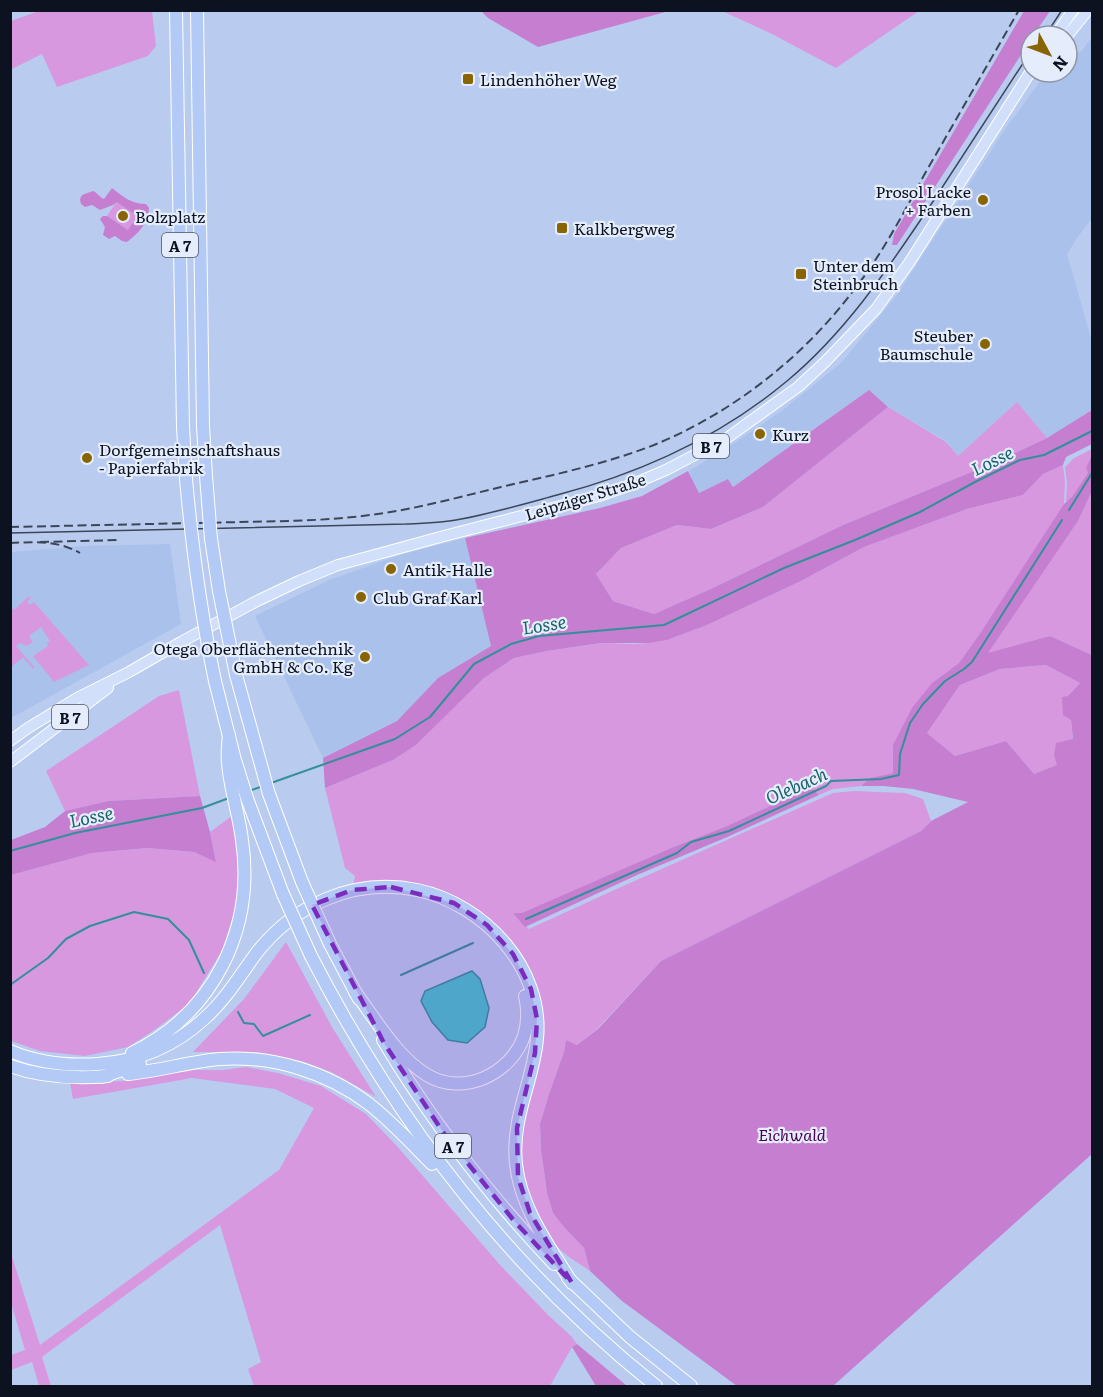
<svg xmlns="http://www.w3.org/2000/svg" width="1103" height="1397" viewBox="0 0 1103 1397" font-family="Literata,serif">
<rect width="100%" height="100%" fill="#b9ccf0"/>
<g fill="#aac1eb">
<path d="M1092 37V218L1077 238 1067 254 1092 342V410L1047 438 1017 402 958 456 946 441 888 407 869 390 733 487 728 479 699 493 689 471 736 442 784 409 841 363 896 296 1008 125 1047 72H1067V55L1081 52Z"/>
<path d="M465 538 491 646 438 678 397 721 323 758 255 616 329 580 400 555Z"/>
<path d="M170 544 181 624 11 718V552L83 546Z"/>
</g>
<g fill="#d798e0">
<path d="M39 11H152L156 46 148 56 57 87 42 54 12 69 11 65V21Z"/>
<path d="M722 11H919L836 68 772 34Z"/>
<path d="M117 201 138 216 128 230 107 216Z"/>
<path d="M1017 402 1047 438 998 461 843 525 713 588 654 614 613 601 596 574 621 548 677 525 711 529 763 507 888 407 946 442 958 456Z"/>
<path d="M1092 449V455L1086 468 1088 473 1072 498 1066 502 1067 482 1065 467 1074 458Z"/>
<path d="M1063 465 1065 482 1064 504 1063 507 981 632 959 663 932 683 893 745V773L870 778 861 786 833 789 819 795 811 787 727 826 671 848 522 914 513 913 529 929 612 891 833 793 854 791 905 793 923 799 931 821 921 831 661 961 598 1028 577 1045 566 1040 564 1052 549 1094 540 1124 541 1150 547 1193 553 1213 563 1226 584 1248 590 1271 569 1257 557 1247 539 1219 525 1184 521 1164V1128L541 1038 518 954 443 895 353 887 355 876 345 868 325 788 393 760 416 745 484 678 514 658 547 651 602 643 633 644 650 643 667 640 707 625 801 581 864 547 967 509 1023 495 1043 474Z"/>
<path d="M1092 491V655L1050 636 987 654 1078 521Z"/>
<path d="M29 596 31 598 27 602 30 605 34 602 89 665 54 682 33 656 48 646 47 643 50 641 41 627 29 636 33 642 26 646 20 643 16 646 34 667 33 669 23 657 11 667V606L14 610Z"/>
<path d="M1046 665 1080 683 1068 696 1073 740 1058 765 1034 774 1006 741 955 756 927 733 960 685 1000 669Z"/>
<path d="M179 690 200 796 108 801 65 811 46 771 159 696Z"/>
<path d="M232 816 238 852 239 896 222 951 189 1004 153 1031 128 1047 85 1056 40 1051 11 1041V875L92 853 149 848 194 852 216 861 210 832Z"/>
<path d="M286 942 332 1027 376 1097 331 1072 302 1061 279 1057 257 1052H193L244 999Z"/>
<path d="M246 1067 278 1073 321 1086 366 1114 396 1145 501 1266 548 1315 571 1336 577 1344 572 1347 550 1386H254L248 1369 261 1362 220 1225 42 1357 51 1386H39L32 1362 11 1370V1355L25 1350 11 1303 10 1250 40 1345 279 1170 314 1108 275 1089 192 1078 73 1099 70 1083 123 1081 193 1070H224Z"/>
</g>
<g fill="#c67ed0" fill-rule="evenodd">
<path d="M481 11H669L538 47 488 18Z"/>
<path d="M1024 11H1050L1033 36H1031V39L1019 58 897 245H892L894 234Z"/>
<path d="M112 188C123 197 132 204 146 204L149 208C148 223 139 233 127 242L122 241 115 236 109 239 103 235 105 227 100 219 103 216H107L128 230 137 216 117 202 113 205 100 210 92 205 85 207 81 204 80 199 82 195 93 191C98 193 99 197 104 199Z"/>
<path d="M869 390 888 407 763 507 711 529 677 525 621 548 596 574 613 601 654 614 713 588 843 525 998 461 1047 438 1092 410V444L1066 457 1063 465 1043 474 1023 495 967 509 864 547 801 581 707 625 667 640 650 643H601L547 651 514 658 484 678 416 745 393 760 325 788 323 758 397 721 438 678 491 646 465 538 600 508 642 496 688 471 699 493 728 479 733 487Z"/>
<path d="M1092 455V491L1078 521 988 653 1050 636 1092 655V1154L833 1386H737L622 1301 590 1271 584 1248 563 1226 553 1213 547 1193 541 1150 540 1124 549 1094 564 1052 566 1040 577 1045 599 1028 661 961 921 831 931 821 968 802 913 789 884 786H861L870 778 893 773V745L912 708 932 683 959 663 981 632 1064 504 1072 497 1088 473 1086 468ZM1046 665 1080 683 1068 696 1062 697 1063 715 1071 720 1073 739 1056 743 1054 755 1057 765 1034 774 1006 741 955 756 927 733 960 685 1000 669Z"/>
<path d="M811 787 819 795 725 838 637 875 525 927 513 913H522L671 848 727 826Z"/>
<path d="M200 796 210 832 216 862 194 852 148 848 92 853 11 875V840L45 827 65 811 108 801Z"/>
<path d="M577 1344 627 1386H596L572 1347Z"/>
</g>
<path fill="#44c5cf" stroke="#338f9a" stroke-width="1.5" d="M472 971 480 979 489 1008 485 1027 467 1043 448 1040 432 1022 421 1001 425 991Z"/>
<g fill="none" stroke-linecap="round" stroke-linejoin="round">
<g stroke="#338f9a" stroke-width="2">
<path d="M1069 510 1092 473"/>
<path d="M271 783 395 739 430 717 474 664 511 644 539 636 664 625 784 568 855 540 920 512 975 482 1020 460 1044 455 1092 431"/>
<path d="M249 791 263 786"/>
<path d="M10 851 75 833 202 808 229 798"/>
<path d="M526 919 677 853 691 842 729 831 826 786 831 781 881 779 899 775 900 754 910 723 923 704 945 681 964 669 972 662 1062 520"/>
<path d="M401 975 473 943"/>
<path d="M10 985 48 958 66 939 90 926 134 912 168 919 189 940 204 973"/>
<path d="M238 1012 244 1023 254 1024 263 1036 310 1015"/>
</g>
<g stroke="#fff" stroke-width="12">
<g id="major">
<path d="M1055 36 1073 10"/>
<path d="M1067 36 1088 10"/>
<path d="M10 741 28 728 77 698 129 672 181 642 257 601 299 581 338 565 444 536 599 496 633 484 666 470 727 438 798 387 825 362 876 309 909 263 1031 71"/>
<path d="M10 762 108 688"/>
</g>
</g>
<g stroke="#fff" stroke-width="14">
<g id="highway">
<path d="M176 10 183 427 186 479"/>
<path d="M197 10 203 426 206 476"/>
<path d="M236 675 269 794 302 882"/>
<path d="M215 681 235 760 248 801 283 894"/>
<path d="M330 944 359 999"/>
<path d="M311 956C397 1123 508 1268 656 1386"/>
<path d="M355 992C376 1020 397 1057 427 1075 463 1097 511 1074 524 1036 528 1023 528 1009 525 996"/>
<path d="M383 1040C431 1121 489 1195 554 1264"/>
<path d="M10 1051C38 1063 69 1066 98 1064 139 1061 175 1046 205 1018 225 1000 239 977 255 955 293 905 354 877 417 890 484 904 544 968 537 1039 533 1083 511 1117 516 1164 521 1209 549 1246 572 1283"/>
<path d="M132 1053C214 1013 255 929 242 840 239 814 230 789 228 763 227 754 228 744 229 735"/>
<path d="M10 1066C41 1077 75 1079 108 1076"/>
<path d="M128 1074C159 1071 188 1062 219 1059 272 1055 327 1072 369 1104 392 1122 412 1144 432 1164"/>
<path d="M101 1077 140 1064"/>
<path d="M568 1278 630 1337 691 1386"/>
</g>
</g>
<use href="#major" stroke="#d1dffa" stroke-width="10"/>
<use href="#highway" stroke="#b3caf6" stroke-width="12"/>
<g stroke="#3c4659" stroke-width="1.5">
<path d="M1045 36 1062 10"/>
<path d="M10 533 406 524C423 523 440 523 456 520 490 514 524 504 557 495 641 473 720 437 787 381 847 331 889 267 932 203 965 152 998 101 1031 51"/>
</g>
<g stroke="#3c4659" stroke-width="2" stroke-dasharray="9 4.5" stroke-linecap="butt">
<path d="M10 527 289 521C321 520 353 518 384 513 424 507 463 496 501 487 553 475 605 464 654 445 730 414 800 360 850 295 879 259 901 218 923 177 955 121 987 66 1019 10"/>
<path d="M40 542 120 540"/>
<path d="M10 543C35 542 57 540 80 553"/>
</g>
<g stroke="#fff" stroke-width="14" stroke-linecap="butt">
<g id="highway-bridge">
<path d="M206 476 211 539 219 591 236 675"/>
<path d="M186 479C192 547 201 614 215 681"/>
<path d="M302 882 330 944"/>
<path d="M283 894 311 956"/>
</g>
</g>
<use href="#highway-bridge" stroke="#b3caf6" stroke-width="12"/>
</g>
<path fill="#7b2cbf" fill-opacity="0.2" stroke="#7b2cbf" stroke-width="4.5" stroke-dasharray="12 8" stroke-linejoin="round" d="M391 887 454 903 487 925 513 954 531 989 537 1019 535 1053 517 1128 518 1177 530 1213 572 1283 515 1222 445 1135 384 1043 312 905 352 890Z"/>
<g fill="#896402" stroke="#e5edfc" stroke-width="2">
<rect x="462" y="73" width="12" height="12" rx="3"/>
<circle cx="983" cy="200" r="6"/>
<circle cx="123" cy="216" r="6"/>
<rect x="556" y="222" width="12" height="12" rx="3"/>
<rect x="795" y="268" width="12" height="12" rx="3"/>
<circle cx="985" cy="344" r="6"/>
<circle cx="760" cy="434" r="6"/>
<circle cx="87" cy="458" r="6"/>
<circle cx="391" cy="569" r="6"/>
<circle cx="361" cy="597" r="6"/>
<circle cx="365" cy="657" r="6"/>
</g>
<g text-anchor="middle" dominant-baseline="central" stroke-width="4.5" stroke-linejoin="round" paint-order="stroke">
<g fill="#e5edfc" stroke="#4d5461" stroke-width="1.5">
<rect x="162" y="233" width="36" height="24" rx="4.5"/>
<rect x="693" y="434" width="36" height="24" rx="4.5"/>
<rect x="52" y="705" width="36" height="24" rx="4.5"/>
<rect x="435" y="1134" width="36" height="24" rx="4.5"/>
</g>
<g font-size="15" font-weight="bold" fill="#0c121f">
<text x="180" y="245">A 7</text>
<text x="711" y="446">B 7</text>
<text x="70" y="717">B 7</text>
<text x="453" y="1146">A 7</text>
</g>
<g font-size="16" fill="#0c121f" stroke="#e5edfc" text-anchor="start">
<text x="480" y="79">Lindenhöher Weg</text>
<text x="971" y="191" text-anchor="end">Prosol Lacke<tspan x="971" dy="18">+ Farben</tspan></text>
<text x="135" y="216">Bolzplatz</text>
<text x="574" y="228">Kalkbergweg</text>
<text x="813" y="265">Unter dem<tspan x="813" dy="18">Steinbruch</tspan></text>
<text x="973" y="335" text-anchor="end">Steuber<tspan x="973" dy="18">Baumschule</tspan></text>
<text x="772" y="434">Kurz</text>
<text x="99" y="449">Dorfgemeinschaftshaus<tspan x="99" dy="18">- Papierfabrik</tspan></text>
<text x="403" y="569">Antik-Halle</text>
<text x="373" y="597">Club Graf Karl</text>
<text x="353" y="648" text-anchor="end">Otega Oberflächentechnik<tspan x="353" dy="18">GmbH &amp; Co. Kg</tspan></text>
</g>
<g font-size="16" fill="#0c121f" stroke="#e5edfc">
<text transform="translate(585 496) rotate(-17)">Leipziger Straße</text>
</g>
<g font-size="16" font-style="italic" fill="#490252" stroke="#e5edfc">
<text x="792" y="1134">Eichwald</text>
</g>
<g font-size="18" font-style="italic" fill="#1d6368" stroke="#e5edfc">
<text transform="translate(992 460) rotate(-26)">Losse</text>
<text transform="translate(544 624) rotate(-9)">Losse</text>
<text transform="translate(796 785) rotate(-24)">Olebach</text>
<text transform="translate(91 816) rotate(-12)">Losse</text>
</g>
</g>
<rect width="1103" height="1397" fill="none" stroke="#0c121f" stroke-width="24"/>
<g transform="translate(1049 54) rotate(131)"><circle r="28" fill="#e5edfc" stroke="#8e95a4" stroke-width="1.5"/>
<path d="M0-4.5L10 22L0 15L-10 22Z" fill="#896402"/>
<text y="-9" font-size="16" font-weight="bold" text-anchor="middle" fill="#0c121f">N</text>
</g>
</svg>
